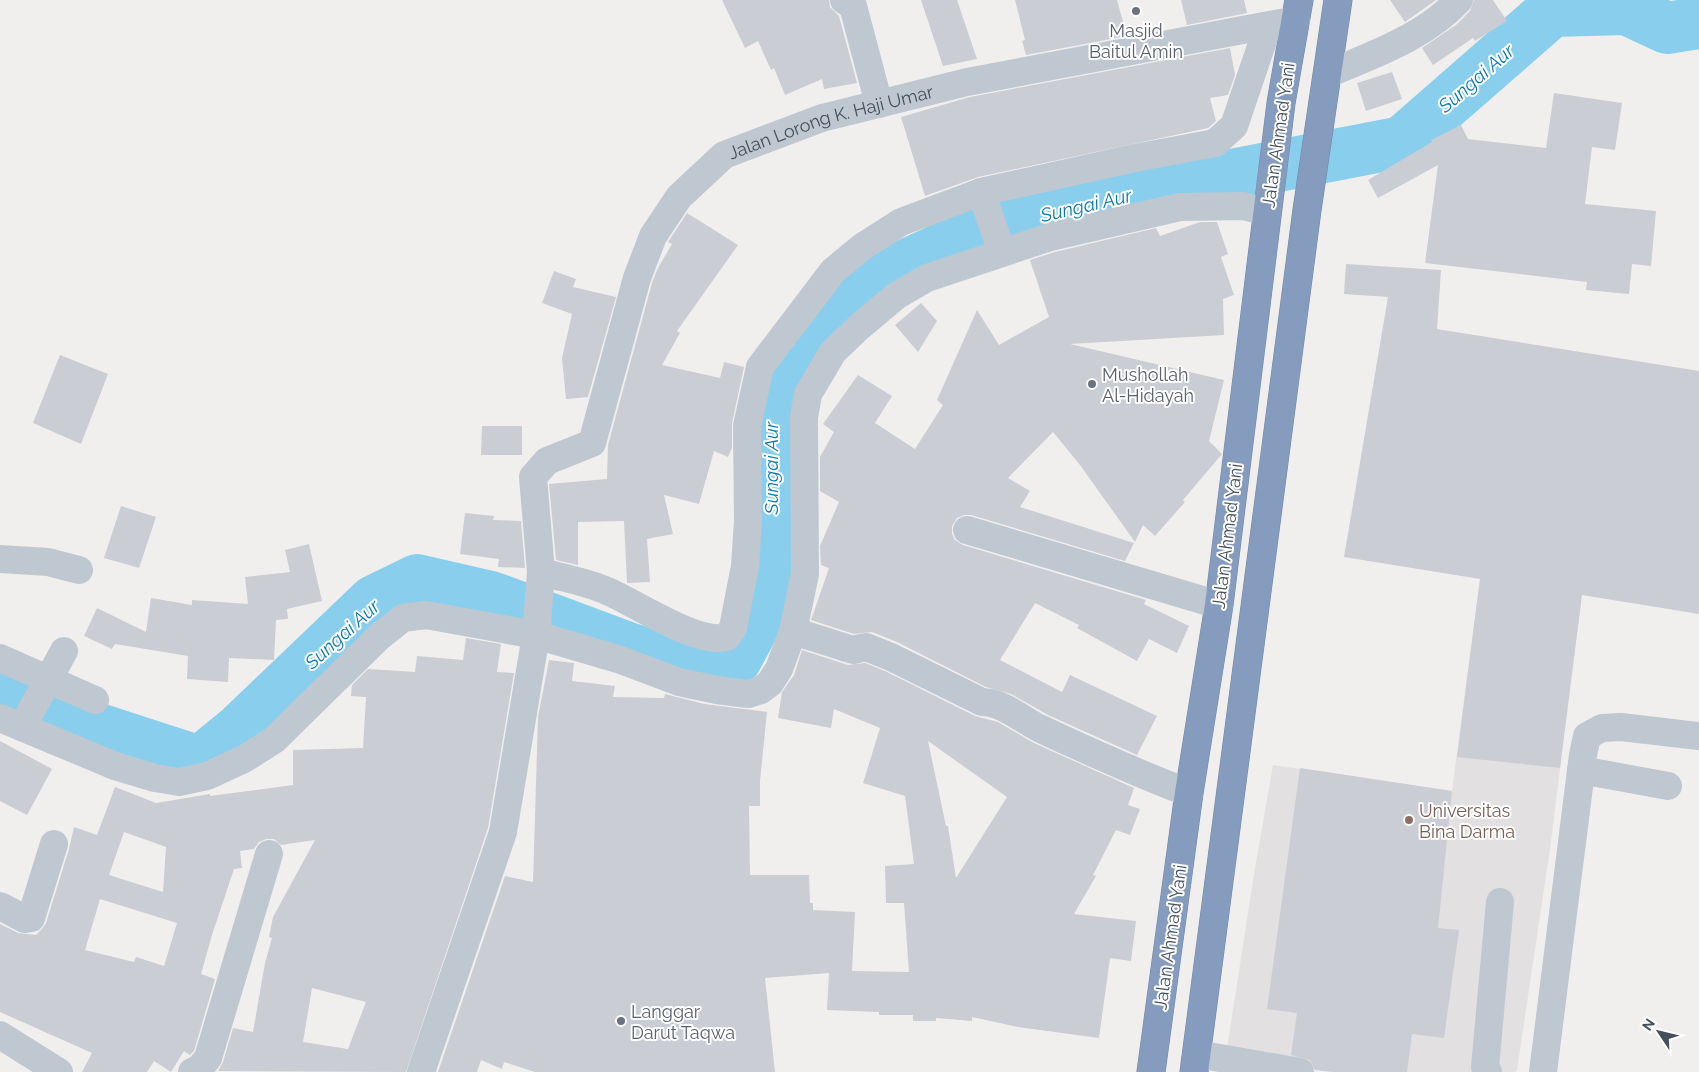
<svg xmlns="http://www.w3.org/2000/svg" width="1699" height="1072" viewBox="0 0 1699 1072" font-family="Raleway,sans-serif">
<rect width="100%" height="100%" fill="#f1efee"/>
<path fill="#e2e0e0" d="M1479 586 1581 601 1550 849 1517 1070 1515 1072H1333L1226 1055 1254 874 1273 765 1452 791Z"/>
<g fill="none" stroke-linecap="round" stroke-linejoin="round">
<path stroke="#89cfed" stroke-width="52" d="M0 693 43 711 200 762 238 731 374 601 417 580 491 597 631 649 706 670 736 659 776 584 768 485 772 407 832 320 887 274 967 237 1076 205 1402 142 1552 11 1626 9 1667 28 1699 23"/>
</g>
<g fill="#cacdd4" fill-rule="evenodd">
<path d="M722 0H829L830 7 839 16 857 83 824 89 822 79 785 95 774 68 771 70 758 41 745 48Z"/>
<path d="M921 0H957L977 59 943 66Z"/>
<path d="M1015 0H1117L1127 36 1026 55 1022 41 1025 40Z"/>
<path d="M1181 0H1244L1247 13 1187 25Z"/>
<path d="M1390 0H1436L1405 22Z"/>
<path d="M1474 0H1493L1507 21 1475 41 1473 38 1433 65 1422 48 1456 25 1470 11Z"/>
<path d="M1230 48 1235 75 1228 95 1210 98 1216 121 1208 128 978 177 925 196 901 117 970 97Z"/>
<path d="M1392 72 1402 99 1366 111 1357 83Z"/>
<path d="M1554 93 1622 103 1615 150 1592 147 1585 204 1656 211 1651 266 1632 264 1629 294 1586 290 1587 282 1425 263 1438 165 1378 198 1368 180 1432 142 1431 140 1461 125 1468 139 1546 148Z"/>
<path d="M687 213 738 245 677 331 680 333 662 365 720 378 724 362 744 367 732 423V448L728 457 714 451 699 504 664 495 673 534 647 539 650 582 627 583 624 521 578 522V565L556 560 549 484 607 479 608 445 652 283 658 268 672 244 668 242Z"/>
<path d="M1200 222H1217L1228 254 1221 257 1234 295 1223 299 1224 335 1070 344 1224 380 1209 441 1222 454 1183 500 1185 502 1155 536 1143 525 1135 542 1080 465 1053 432 1008 478 1030 491 1020 507 1134 543 1125 561 971 515H964L957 518 952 526V534L955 540 963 545 1146 600 1144 604 1189 626 1177 653 1149 639 1137 661 1077 628 1079 625 1035 603 1000 660 1062 692 1070 675 1157 716 1137 755 1048 715 1011 694 986 687 897 642 872 632 854 634 811 620 829 568 821 565 820 546 839 502 820 491V457L834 432 823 424 858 375 892 396 875 423 915 449 943 405 937 400 977 310 999 345 1049 317 1030 260 1055 252 1156 228 1160 236Z"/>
<path d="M1346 264 1441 270 1437 329 1699 371V614L1582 595 1560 768 1457 757 1480 579 1344 557 1388 297 1344 294Z"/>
<path d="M554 271 576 279 573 287 616 297 588 397 566 399 562 358 572 314 542 303Z"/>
<path d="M921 303 937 321 918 352 895 325Z"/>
<path d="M60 355 108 374 81 444 33 423Z"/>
<path d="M482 426H522V455H481Z"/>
<path d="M121 506 156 517 139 568 104 558Z"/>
<path d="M465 513 494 516 493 520 521 521 525 568 498 567 499 559 460 554Z"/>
<path d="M309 544 322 601 287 609 288 619 276 620 274 660 229 658 228 682 187 679 188 656 115 644 112 649 84 636 97 608 146 632 151 598 192 605V600L248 604 245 577 290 572 285 550Z"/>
<path d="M466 638 501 644 497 672 514 673 488 828 406 1072 218 1071 223 1062 233 1028 253 1032 265 963 272 938 269 937 273 917 315 840 281 845 274 839H266L259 842 254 849 240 851 242 868 234 869 212 935 201 974 215 979 194 1051 190 1055 184 1051 171 1072 154 1061 147 1072H82L92 1053 0 1012V924L18 933 36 935 42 929 46 923 69 849 74 827 97 835 115 787 156 803 210 794V796L293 785V750L363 748 366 697 351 696 352 685 368 669 415 672 417 656 463 660ZM124 832 166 847 163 892 109 875ZM100 899 177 923 164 966 136 957 134 962 85 950ZM312 988 366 1002 348 1049 303 1042Z"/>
<path d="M802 650 848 665 865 663 885 671 975 716 998 722 1034 743 1134 788 1128 805 1140 809 1130 835 1116 830 1093 875 1096 876 1074 914 1136 921 1131 961 1110 958 1099 1038 1018 1027 972 1017V1021L936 1018V1021H913V1015H879V1012L827 1010 829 973 765 978 775 1072H535L504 1062 502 1069 481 1060 477 1072H438L505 876 533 882 538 717 549 660 574 663 572 681 615 686 613 697 664 698 665 694 704 704 767 712 760 781V806H749L750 875H809L810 903H813V910L855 912 852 971 909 972 904 903H886L885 866 914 864 905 796 863 783 880 728 834 709 831 728 778 718 782 692 794 675ZM928 741 1007 797 956 878 948 826H946Z"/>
<path d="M0 741 52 769 27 815 0 801Z"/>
<path d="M1300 768 1452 791 1438 928 1459 930 1444 1038 1412 1034 1407 1072H1333L1315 1070 1310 1060 1291 1055 1297 1013 1267 1009Z"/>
</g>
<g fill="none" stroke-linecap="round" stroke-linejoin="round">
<g stroke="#7187aa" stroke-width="29">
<g id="highway">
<path d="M1151 1072 1189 793 1219 605 1281 103 1299 0"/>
<path d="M1194 1072 1307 210 1338 0"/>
</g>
</g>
<g stroke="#bfc7d1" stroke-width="28">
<path d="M844 0 853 6 879 104"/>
<path d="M1328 74C1374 54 1423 38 1459 0"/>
<path d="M981 192 1002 252"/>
<path d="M967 530 1219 605"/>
<path d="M0 559 48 562 79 570"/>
<path d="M541 572C563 578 587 582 607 591 636 603 698 646 727 637L733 628 745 566 748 521 747 426 760 367 833 271 862 247 901 222 981 192 1135 158 1215 143 1234 126 1268 26"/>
<path d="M793 631 853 650 866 647 891 657 982 702C1003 702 1022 720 1041 729 1090 752 1139 774 1189 793"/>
<path d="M0 658 95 700"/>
<path d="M0 718 115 766 155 778 179 782 207 776 244 759 274 740 379 637 403 618 426 615 536 635 618 659 679 682 717 690 748 694 761 690 770 683 779 669 793 631 805 574 804 417 808 394 833 352 858 328 896 296 927 278 1050 237 1180 207 1243 206 1267 212"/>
<path d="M22 727 64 651"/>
<path d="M1581 770 1668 786"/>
<path d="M0 906 25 919 31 918 54 844"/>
<path d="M0 1035 59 1072"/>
<path d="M1197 1054 1300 1072"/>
<path d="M192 1072 200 1068 208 1058 269 854"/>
<path id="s1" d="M421 1072 503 832 536 635 541 572 533 477 547 461 592 443 637 278 653 236 679 197 724 155 822 118 967 82 1296 20"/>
<path d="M1488 1072 1485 1067 1500 902"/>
<path d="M1543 1072 1583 755 1587 736 1602 728 1621 727 1699 736"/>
</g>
<use href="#highway" stroke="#869cbe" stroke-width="28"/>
</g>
<g fill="#6b7280" stroke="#fff" stroke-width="2">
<circle cx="1136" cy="11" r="5"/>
<circle cx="1092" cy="384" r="5"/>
<circle cx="621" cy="1021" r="5"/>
</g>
<circle fill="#8d6e63" stroke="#fff" stroke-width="2" cx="1409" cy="820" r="5"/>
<g text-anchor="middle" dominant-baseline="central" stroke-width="4" stroke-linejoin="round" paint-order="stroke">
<g font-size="18" fill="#5b616d" stroke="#fff" text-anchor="start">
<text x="1136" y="30" text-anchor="middle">Masjid<tspan x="1136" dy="21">Baitul Amin</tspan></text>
<text x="1102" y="374">Mushollah<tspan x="1102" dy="21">Al-Hidayah</tspan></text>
<text x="631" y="1011">Langgar<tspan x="631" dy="21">Darut Taqwa</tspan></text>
</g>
<g font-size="18" fill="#46505c" stroke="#fff">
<text stroke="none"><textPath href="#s1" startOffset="1118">Jalan Lorong K. Haji Umar</textPath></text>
<text transform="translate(1278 135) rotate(-82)">Jalan Ahmad Yani</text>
<text transform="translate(1227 536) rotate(-83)">Jalan Ahmad Yani</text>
<text transform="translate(1170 937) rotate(-82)">Jalan Ahmad Yani</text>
</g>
<g font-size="18" fill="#785e54" stroke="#fff" text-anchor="start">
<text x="1419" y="810">Universitas<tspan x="1419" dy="21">Bina Darma</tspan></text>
</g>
<g font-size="19" font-style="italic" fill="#0b7aab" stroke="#fff">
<text transform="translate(1476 78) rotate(-41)">Sungai Aur</text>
<text transform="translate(1086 205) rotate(-13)">Sungai Aur</text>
<text transform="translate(771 468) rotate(-90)">Sungai Aur</text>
<text transform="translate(342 634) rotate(-42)">Sungai Aur</text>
</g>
</g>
<g transform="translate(1659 1032) rotate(305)" stroke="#ffffff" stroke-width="4" paint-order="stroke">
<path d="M0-4L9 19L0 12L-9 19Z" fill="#46505c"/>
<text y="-8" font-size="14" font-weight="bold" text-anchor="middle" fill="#46505c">N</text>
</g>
</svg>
